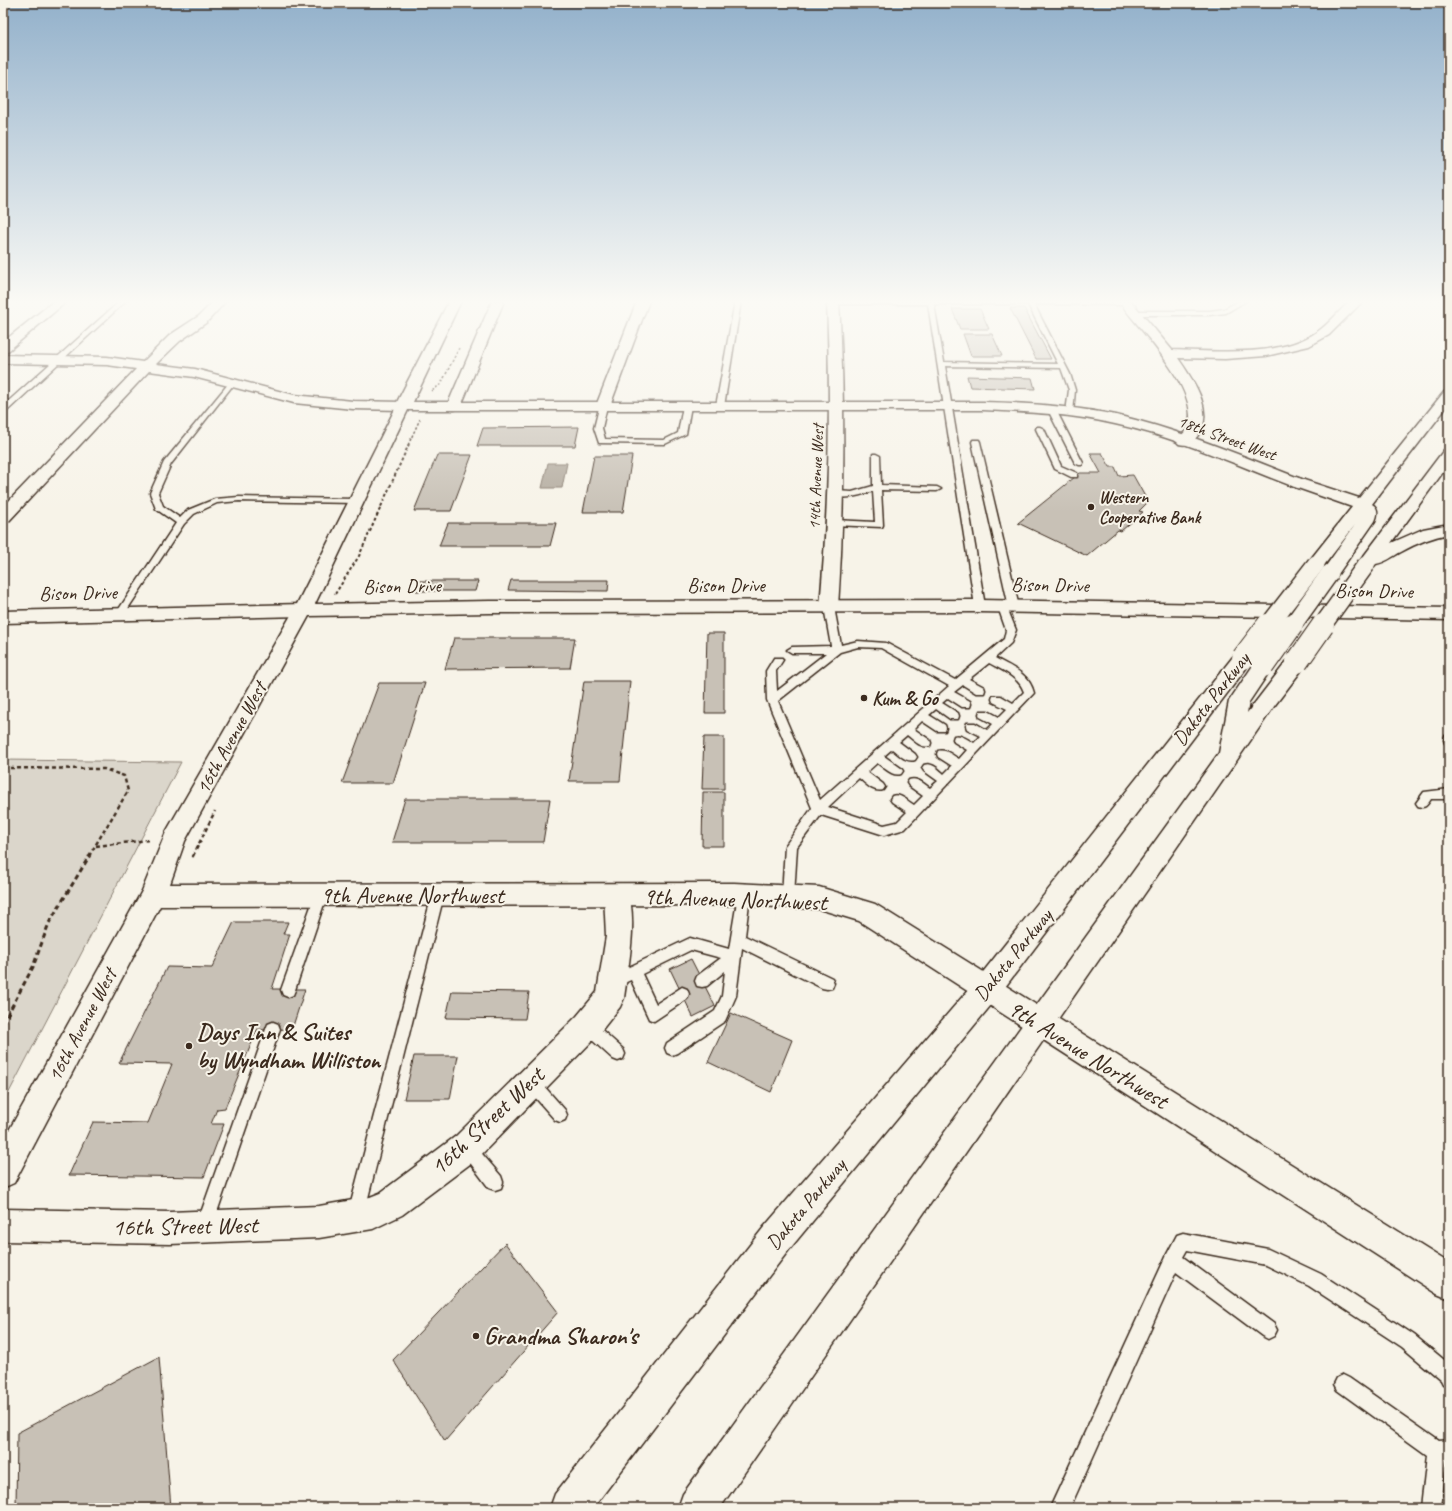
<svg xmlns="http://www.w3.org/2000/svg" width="1452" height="1511" viewBox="0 0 1452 1511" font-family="Caveat,sans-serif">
<rect width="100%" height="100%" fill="#f7f3e8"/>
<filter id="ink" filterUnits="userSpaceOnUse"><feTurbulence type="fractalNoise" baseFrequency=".025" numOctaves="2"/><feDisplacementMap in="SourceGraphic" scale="8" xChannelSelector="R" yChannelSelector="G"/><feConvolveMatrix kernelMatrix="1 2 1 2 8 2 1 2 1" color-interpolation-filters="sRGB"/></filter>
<g filter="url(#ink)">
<path fill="#dbd6cb" stroke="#8b8074" d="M3 760 181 762 3 1104Z"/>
<path fill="#b4aca0" stroke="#84786c" d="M548 463H567L562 488H542Z"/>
<g fill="#c8c1b6" stroke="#3b2a1e">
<path d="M1010 308H1024L1051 359H1036Z"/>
<path d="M952 309H980L989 329H960Z"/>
<path d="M963 334H992L1002 356H971Z"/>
<path d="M967 376 1032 378 1035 389 970 387Z"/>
<path d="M579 427 575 446H477L483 428Z"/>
<path d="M1090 453H1102L1110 467H1115L1119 476 1133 475 1148 502 1139 511 1143 512 1121 531 1118 530 1087 556 1018 523 1080 473H1101Z"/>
<path d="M437 455H472L451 511H414Z"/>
<path d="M594 456H632L623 512H583Z"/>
<path d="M448 523H556L550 546H439Z"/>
<path d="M511 580H609L608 591 508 590Z"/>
<path d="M419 581H478L475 591H416Z"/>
<path d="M707 633H724V713H705Z"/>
<path d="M454 638H575L570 668 445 669Z"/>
<path d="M584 681H630L620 781H569Z"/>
<path d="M379 683H425L393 783H342Z"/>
<path d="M704 737H724V789H702Z"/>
<path d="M703 792H724V846H702Z"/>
<path d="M405 799H550L543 842H392Z"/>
<path d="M234 922H288L283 934H290L272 989H305L292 1029 257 1030 225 1108 217 1109 211 1124H224L204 1177 69 1175 93 1122 148 1123 172 1064 119 1063 167 967 212 968Z"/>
<path d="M691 959 715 1006 693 1017 670 969Z"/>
<path d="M452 991 529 992 525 1019 446 1018Z"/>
<path d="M731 1013 792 1040 771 1092 708 1062Z"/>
<path d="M414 1056H458L450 1099H404Z"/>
<path d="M505 1243 558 1312 445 1441 393 1360Z"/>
<path d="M159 1357 171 1508H16L17 1433Z"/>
</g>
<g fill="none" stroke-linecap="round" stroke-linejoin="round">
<g stroke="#3b2a1e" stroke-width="3">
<g id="lane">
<path d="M120 301H126L6 412H3V406Z"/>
<path d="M735 301H741L724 406 720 408 716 406Z"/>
<path d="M831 301H1126L1129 303 1126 305 1034 304 1070 374 1075 390 1073 414H1070L1066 412 1069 390 1061 368 945 366 985 606 983 608 980 609 975 606 928 304H833L831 303ZM934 304H1028L1058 364 944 362Z"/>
<path d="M1239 301H1246L1226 313 1209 315H1134L1131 313 1134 311H1209L1224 309Z"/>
<path d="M231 382 233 383V385L171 464 158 493 163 506 180 518 188 510 215 499 239 497 356 499 360 501 356 503 239 501 217 503 194 514 184 524 123 616H117L115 614 117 612 176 523 156 509 150 493 164 462 229 383Z"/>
<path d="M600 404H603L607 406 602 428 605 439 664 440 678 433 683 406 687 404 691 406 686 434 665 444 599 443 594 428Z"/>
<path d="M1049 408H1052L1056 410 1083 463 1082 465H1079L1075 463 1048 410Z"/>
<path d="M1037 427H1040L1044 429 1061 466 1077 473V477H1071L1055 469 1036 429Z"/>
<path d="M973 440H979L980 442 1019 607 1014 610 1009 607 972 442Z"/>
<path d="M873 454H876L880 456 881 485 937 487 941 489 937 491 881 490 883 525 882 527 831 525 830 523 834 520 875 522 873 491C861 495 842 502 831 493L835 491 852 492 873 486Z"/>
<path d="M829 604 834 607 841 645 858 641 886 643 955 680 1004 639 1006 630 998 607 1000 605H1006L1016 630 1011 643 995 658C1011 667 1029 673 1034 693L905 829 884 835 821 815 797 847 794 896 792 900 788 902 784 900 782 896 785 846 812 808 767 700 766 671 774 658H782L783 660 776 671 777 691 826 653H792L787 650 792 647 831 646 824 607ZM858 647 881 648 949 686 820 800 778 701 840 652ZM989 663C1002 670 1019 677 1024 692L1013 703 1001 696H993L992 699 993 702 1007 709 999 717 988 711H980L979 714 980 717 993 724 987 730 975 723H967L966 726 967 729 981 736 974 743C968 740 961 734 954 736L953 739 954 742 967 750 959 759C952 755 946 749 938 751L937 754 938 757 952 766 944 774C938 769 932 762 924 765L922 768 924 771 938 781 930 788C924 784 917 777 909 780L907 783 909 786 923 796 914 805C907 801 900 793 892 796L890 799 892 802 907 812 897 822 884 825 828 807 859 778C866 784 874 793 883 790L885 787 883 784 867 772 877 763C884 767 892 777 901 774L903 771 901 768 884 756 892 749C899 754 906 763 915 760L917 757 915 754 899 742 907 735C914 740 921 749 930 746L931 743 930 740 914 729 922 721 937 731H945L946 728 945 725 929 715 936 709 950 719H958L959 716 958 713 942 703 948 698 962 707H970L971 704 970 701 954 692 963 685 976 693H984L985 690 984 687 969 679Z"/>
<path d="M1449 735V744L1445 743 1444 740 1445 736Z"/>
<path d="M1449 789V799H1431C1427 805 1425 809 1418 806L1416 803 1424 792Z"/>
<path d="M321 889 325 891 327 895 295 990 293 995 288 997 283 995 281 990 315 895 317 891Z"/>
<path d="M438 889 442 891 444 895 364 1214 362 1220 356 1222 350 1220 348 1214 432 895 434 891Z"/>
<path d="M744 889 748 891 750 895 745 936 832 978 834 983 832 988 827 989 822 988 742 948 736 996 725 1021 677 1053 672 1055 667 1053 665 1048 667 1043 715 1011 722 996 725 971 707 986 702 987 697 986 695 981 697 976 721 958 691 950 642 974 656 1004 682 987 687 989 689 994 687 999 654 1021 649 1019 631 980 615 987 610 986 608 981 610 976 690 938 729 949 738 895 740 891Z"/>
<path d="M587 1019 592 1021 623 1049 625 1054 623 1059 618 1061 613 1059 582 1031 580 1026 582 1021Z"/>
<path d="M273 1022 278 1024 280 1029 213 1224 211 1230 205 1232 199 1230 197 1224 266 1029 268 1024Z"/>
<path d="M531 1075 536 1077 565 1110 567 1115 565 1120 560 1122 555 1120 526 1087 524 1082 526 1077Z"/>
<path d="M467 1139 472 1142 501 1176 503 1182 501 1188 495 1190 489 1188 462 1152 459 1147 462 1142Z"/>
<path d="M1183 1233 1268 1249 1321 1274 1414 1335 1449 1364V1387L1443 1384 1441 1380 1402 1347 1309 1286 1266 1265 1187 1250 1183 1257 1274 1324 1277 1330 1274 1336 1268 1339 1262 1336 1176 1272 1070 1508H1050L1167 1254 1177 1235Z"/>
<path d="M1343 1375 1349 1378 1439 1441 1449 1440V1458L1446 1459 1441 1508H1421L1427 1455 1337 1390 1334 1384 1337 1378Z"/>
</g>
</g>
<g stroke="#3b2a1e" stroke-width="3">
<g id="street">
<path d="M54 301H67L8 351 3 352V342Z"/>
<path d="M214 301H226L207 322 180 341 156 364 195 369 294 395 353 401 402 402 407 403 409 406 407 409 402 410 353 409 294 403 194 377 149 371 9 521 3 522V507L136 369 107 365 3 363V355L107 357 143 362 170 335 199 316Z"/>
<path d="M492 301H504L461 406 459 409 454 410 449 409 447 406Z"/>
<path d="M637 301H649L610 406 608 409 603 410 598 409 596 406Z"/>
<path d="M827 301H839C845 403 845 505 838 607L836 611 829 613 822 611 820 607C829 505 831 403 827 301Z"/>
<path d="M1119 301H1131L1172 350C1215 351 1279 358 1317 332 1329 324 1339 311 1350 301H1363L1329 335 1309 346 1266 356 1225 359 1178 358C1193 380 1218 414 1195 439 1189 444 1186 446 1179 444L1176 441C1180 436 1186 432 1188 427 1202 390 1138 329 1119 301Z"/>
<path d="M303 604 310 606 312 610 310 614 303 616 3 623V611Z"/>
<path d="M617 884 626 887C639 915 628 968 624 998L620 1007 597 1036 478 1158 402 1215 373 1229 319 1238 170 1244 3 1241V1209L170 1212 319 1206 370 1197 380 1193 456 1136 577 1016 597 992 606 936 604 895 608 887Z"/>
</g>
</g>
<g stroke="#3b2a1e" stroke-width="3">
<path id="secondary" d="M449 301H461L413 402H983C1028 403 1073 406 1116 415 1181 430 1242 456 1304 480L1306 483 1304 486 1298 488 1292 486C1234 464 1176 437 1115 424 1072 414 1027 412 983 410H408L315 604 490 601 980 600 1449 608V620L980 612 490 613 309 616 185 841 170 884 734 883 819 887 875 904 1449 1263V1299L1437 1294 859 921 819 909 734 905 160 906 14 1183 3 1188V1141L142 891 166 832 294 610 396 407 395 406Z"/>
</g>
<g stroke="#3b2a1e" stroke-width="3">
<g id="highway">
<path d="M1449 391V404L1372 504C1379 508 1378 514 1375 521L1336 577 1330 579 1324 577 1321 573 1355 525 1322 568 1316 570 1310 568 1307 564 1310 560 1352 507 1292 486 1290 483 1292 480 1298 478 1304 480 1359 498 1444 392Z"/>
<path d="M1449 448V464L1391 543 1423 529 1449 524V534C1432 537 1417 543 1401 552 1393 556 1385 563 1376 564 1371 571 1367 571 1360 569L1357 565 1360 561 1444 450Z"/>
<path d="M1243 651 1250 653 1253 658 1250 663 996 999 788 1251 593 1508H550L555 1494 764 1227 976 981 1236 653Z"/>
<path d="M1297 655 1304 657 1307 662 1304 667 1275 705 720 1508H678L683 1494 1219 753 1229 701 1256 661 1263 659 1270 661 1273 666 1249 702 1247 713 1290 657Z"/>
</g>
</g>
<g stroke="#3b2a1e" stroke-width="1.5" stroke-dasharray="2.5 2" stroke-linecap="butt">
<path d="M432 391 441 384 459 348"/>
<path d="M408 445 420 419"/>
</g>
<path stroke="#3b2a1e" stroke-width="2" stroke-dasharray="3 2.5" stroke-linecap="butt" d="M335 594 359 556 409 444"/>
<g stroke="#3b2a1e" stroke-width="2.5" stroke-dasharray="4 3" stroke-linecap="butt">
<path d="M3 768 104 769 124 776 128 791 89 856"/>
<path d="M96 846 149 840"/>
<path d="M193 856 215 811"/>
</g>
<g stroke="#3b2a1e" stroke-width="3" stroke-dasharray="5 3.5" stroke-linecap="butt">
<path d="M192 857 193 855"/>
<path d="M3 1023 33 967 49 923 90 855"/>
</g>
<use href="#lane" fill="#f7f3e8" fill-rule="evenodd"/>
<use href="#street" fill="#f7f3e8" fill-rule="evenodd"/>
<use href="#secondary" fill="#f7f3e8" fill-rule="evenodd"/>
<use href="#highway" fill="#f7f3e8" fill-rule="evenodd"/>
<g stroke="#3b2a1e" stroke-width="20" stroke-linecap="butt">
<g id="highway-bridge-far1">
<path d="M1268 626 1316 564"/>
<path d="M1292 626 1330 573"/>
<path d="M1322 626 1366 565"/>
</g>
</g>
<g stroke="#3b2a1e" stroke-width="24" stroke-linecap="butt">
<g id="highway-bridge">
<path d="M1243 658 1268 625"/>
<path d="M1297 662 1323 625"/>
<path d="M1263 666 1292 625"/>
</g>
</g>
<use href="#highway-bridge-far1" stroke="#f7f3e8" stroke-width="17"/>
<use href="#highway-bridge" stroke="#f7f3e8" stroke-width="22"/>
</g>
</g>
<linearGradient id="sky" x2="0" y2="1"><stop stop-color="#93b1cb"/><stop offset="0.59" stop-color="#fbfaf5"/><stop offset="1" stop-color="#fbfaf5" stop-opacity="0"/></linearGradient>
<rect width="1452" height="512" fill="url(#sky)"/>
<g fill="#3b2a1e" stroke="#f7f3e8" stroke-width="1.5">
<circle cx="1091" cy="507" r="4"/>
<circle cx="864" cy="698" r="4"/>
<circle cx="189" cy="1046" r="4"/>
<circle cx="476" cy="1336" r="4"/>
</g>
<g text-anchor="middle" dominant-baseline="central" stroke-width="4" stroke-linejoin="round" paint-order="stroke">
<g font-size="17" fill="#3b2a1e" stroke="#f7f3e8">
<text transform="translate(1227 438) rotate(20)">18th Street West</text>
<text transform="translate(816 477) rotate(-88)">14th Avenue West</text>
</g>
<g font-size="17" font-weight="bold" fill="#3b2a1e" stroke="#f7f3e8" text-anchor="start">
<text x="1099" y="497">Western<tspan x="1099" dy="20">Cooperative Bank</tspan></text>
</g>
<g font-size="20" fill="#3b2a1e" stroke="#f7f3e8">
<text x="726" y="585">Bison Drive</text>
<text transform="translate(1050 585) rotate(1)">Bison Drive</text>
<text transform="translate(402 586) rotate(-1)">Bison Drive</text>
<text transform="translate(1374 591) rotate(1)">Bison Drive</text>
<text transform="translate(78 593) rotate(-1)">Bison Drive</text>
<text transform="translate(1211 699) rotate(-52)">Dakota Parkway</text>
<text transform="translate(231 738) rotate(-61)">16th Avenue West</text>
<text transform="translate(1013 955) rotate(-51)">Dakota Parkway</text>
<text transform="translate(82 1025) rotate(-62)">16th Avenue West</text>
<text transform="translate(806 1204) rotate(-50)">Dakota Parkway</text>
</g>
<g font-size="20" font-weight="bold" fill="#3b2a1e" stroke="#f7f3e8" text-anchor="start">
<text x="872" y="698">Kum &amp; Go</text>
</g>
<g font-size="24" fill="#3b2a1e" stroke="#f7f3e8">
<text x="412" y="895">9th Avenue Northwest</text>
<text transform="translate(735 899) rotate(2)">9th Avenue Northwest</text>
<text transform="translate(1088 1054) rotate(32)">9th Avenue Northwest</text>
<text transform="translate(487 1121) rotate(-43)">16th Street West</text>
<text transform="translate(185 1226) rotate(-1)">16th Street West</text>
</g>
<g font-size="24" font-weight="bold" fill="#3b2a1e" stroke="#f7f3e8" text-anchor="start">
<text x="197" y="1032">Days Inn &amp; Suites<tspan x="197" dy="28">by Wyndham Williston</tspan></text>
<text x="484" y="1336">Grandma Sharon's</text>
</g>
</g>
<rect width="1452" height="1511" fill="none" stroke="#f7f3e8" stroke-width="16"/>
<rect x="8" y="8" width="1436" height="1495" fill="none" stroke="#3b2a1e" stroke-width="1.5" filter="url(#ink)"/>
</svg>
